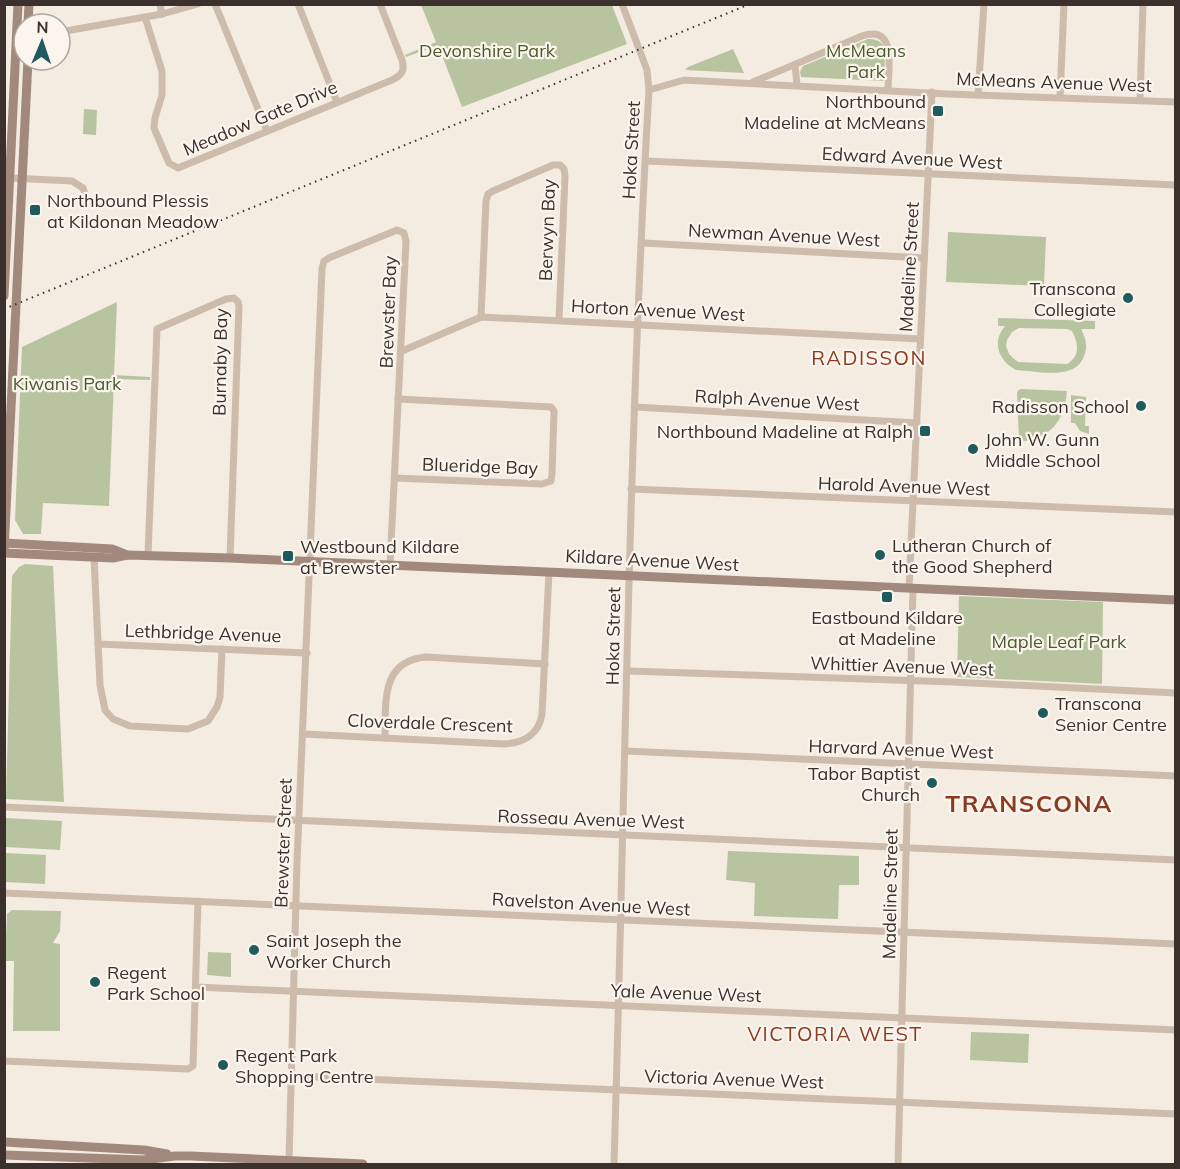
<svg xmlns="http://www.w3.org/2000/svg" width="1180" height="1169" viewBox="0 0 1180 1169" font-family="Mulish,sans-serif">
<rect width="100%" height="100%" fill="#f4ebe1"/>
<g fill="#b8c4a0" fill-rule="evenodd">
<path d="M421 5H612L627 44 462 107 438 45 406 57 405 55 436 42Z"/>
<path d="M868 39C876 39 882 41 885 49L884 81 801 77 800 72 803 66Z"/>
<path d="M733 49 744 73 685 70 688 67Z"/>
<path d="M84 109 97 110 96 135 83 134Z"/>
<path d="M948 232 1046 237 1044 286 946 282Z"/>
<path d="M117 302 114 375 150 377V380L114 379 109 506 43 503 41 534H23L15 520 22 347Z"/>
<path d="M998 318 1095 321V329H1081C1086 339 1088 346 1084 356 1076 381 1036 371 1016 370 999 361 991 343 1005 326H998ZM1019 328 1067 329 1072 331C1079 344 1080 356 1067 364L1018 362 1013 358 1009 354 1006 346 1007 340 1012 332Z"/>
<path d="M1020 389 1067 391C1064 422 1051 438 1019 442L1017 392Z"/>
<path d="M1071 395 1086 397 1085 426H1089V434L1080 431 1075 423H1071Z"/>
<path d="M25 564 53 566 64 802 6 799 12 576 19 567Z"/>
<path d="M959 596 1103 602 1102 684 957 677Z"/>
<path d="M6 818 62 821 60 850 5 847Z"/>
<path d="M728 851 859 856V885H839L838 919 754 916 755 883 726 880Z"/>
<path d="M5 853 46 855 45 884 5 882Z"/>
<path d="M12 910 61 911 60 931 53 943 60 944V1031H13L14 961H5L7 914Z"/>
<path d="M208 952 231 953V977L207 975Z"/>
<path d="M971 1032 1029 1034 1028 1063 970 1060Z"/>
</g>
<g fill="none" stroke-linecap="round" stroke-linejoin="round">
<g stroke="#cdbbac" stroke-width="7">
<path d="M160 4 162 14"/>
<path d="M215 4 267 131"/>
<path d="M298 4 337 102"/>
<path d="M145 17 162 71V95L155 118 154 128 169 163 178 168 392 80C402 75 405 71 402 60L380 4"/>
<path d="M60 32 162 14 198 4"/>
<path d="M795 65 797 85"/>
<path d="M753 82 862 36C898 24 888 70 888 90"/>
<path d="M649 90 684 80 947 94 1176 102"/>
<path d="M978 95 984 4"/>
<path d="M1060 97 1064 4"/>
<path d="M1140 100 1143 4"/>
<path d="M646 161 1176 185"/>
<path d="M10 178 72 181 83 188 86 197"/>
<path d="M643 243 924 258"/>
<path d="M481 317 486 201 488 194 493 191 553 165H560L564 169 565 176 559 320"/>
<path d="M402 351 481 317 920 339"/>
<path d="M635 407 917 423"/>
<path d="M395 478 542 484 551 481 552 474 554 411 551 407 398 399"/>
<path d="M631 489 1176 512"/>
<path d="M148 555 157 329 226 299 234 298 238 302 239 306 230 558"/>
<path d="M94 558 100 685 105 710 113 719 130 726 188 729 208 721 217 707 220 697 222 649"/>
<path d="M909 588 932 92"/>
<path d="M98 644 307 653"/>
<path d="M628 671 953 682 1176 693"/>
<path d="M303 734 504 744C524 743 539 734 542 714L549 572"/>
<path d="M385 738C386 703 380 661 426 657L545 664"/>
<path d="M625 751 1176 776"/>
<path d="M4 807 1176 860"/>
<path d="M4 893 1176 944"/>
<path d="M196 987 1176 1030"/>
<path d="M4 1061 188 1069 193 1066 198 901"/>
<path d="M292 1076 1176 1114"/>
<path d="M289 1161 297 862 322 269 324 261 331 257 397 230 404 233 406 241 390 565"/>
<path d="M614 1164C625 806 628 448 649 90L647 70 622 4"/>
<path d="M898 1164 913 588"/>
</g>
<g stroke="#a18a7d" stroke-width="9">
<path d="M28 24 29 4"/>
<path d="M4 296 18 4"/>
<path d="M4 543 112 549 127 555"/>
<path d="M4 551 28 60"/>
<path d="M4 553 113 558 127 555 230 558 1176 600"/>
<path d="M4 1142 144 1150 167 1154"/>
<path d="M4 1155 143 1160 175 1156H191L363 1164"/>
</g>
<path stroke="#3b302b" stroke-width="2" stroke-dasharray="1.5 4.5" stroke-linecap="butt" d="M4 309 750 4"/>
</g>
<g fill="#1f5a5e" stroke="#fbf5ee" stroke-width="2">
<rect x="932" y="105" width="12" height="12" rx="3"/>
<rect x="29" y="204" width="12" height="12" rx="3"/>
<circle cx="1128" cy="298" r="6"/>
<circle cx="1141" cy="406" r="6"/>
<rect x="919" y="425" width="12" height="12" rx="3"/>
<circle cx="973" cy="449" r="6"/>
<circle cx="880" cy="555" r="6"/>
<rect x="282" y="550" width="12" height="12" rx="3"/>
<rect x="881" y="591" width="12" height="12" rx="3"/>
<circle cx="1043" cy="713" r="6"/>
<circle cx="932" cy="783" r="6"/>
<circle cx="254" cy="950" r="6"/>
<circle cx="95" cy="982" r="6"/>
<circle cx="223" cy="1065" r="6"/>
</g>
<g text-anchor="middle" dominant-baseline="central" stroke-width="4.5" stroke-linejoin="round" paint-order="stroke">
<g font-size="18" fill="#4a5a2e" stroke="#fbf5ee">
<text x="487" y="50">Devonshire Park</text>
<text x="866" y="50">McMeans<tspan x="866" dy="21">Park</tspan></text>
<text x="67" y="383">Kiwanis Park</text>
<text x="1059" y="641">Maple Leaf Park</text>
</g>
<g font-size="18" fill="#3b302b" stroke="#fbf5ee">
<text transform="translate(1054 82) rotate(2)">McMeans Avenue West</text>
<text transform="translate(260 118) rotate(-23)">Meadow Gate Drive</text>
<text transform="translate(631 150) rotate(-87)">Hoka Street</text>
<text transform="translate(912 158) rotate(3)">Edward Avenue West</text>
<text transform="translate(547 230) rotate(-88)">Berwyn Bay</text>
<text transform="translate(784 235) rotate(3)">Newman Avenue West</text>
<text transform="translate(909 267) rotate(-87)">Madeline Street</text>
<text transform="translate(658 310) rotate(3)">Horton Avenue West</text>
<text transform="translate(388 312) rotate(-88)">Brewster Bay</text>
<text transform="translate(220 362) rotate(-89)">Burnaby Bay</text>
<text transform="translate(777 400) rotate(3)">Ralph Avenue West</text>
<text transform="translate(480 466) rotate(2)">Blueridge Bay</text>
<text transform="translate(904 486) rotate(2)">Harold Avenue West</text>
<text transform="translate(652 560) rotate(3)">Kildare Avenue West</text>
<text transform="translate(203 633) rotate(2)">Lethbridge Avenue</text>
<text transform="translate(613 636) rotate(-89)">Hoka Street</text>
<text transform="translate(902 666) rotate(2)">Whittier Avenue West</text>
<text transform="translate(430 723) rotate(2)">Cloverdale Crescent</text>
<text transform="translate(901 749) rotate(2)">Harvard Avenue West</text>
<text transform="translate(591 819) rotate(2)">Rosseau Avenue West</text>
<text transform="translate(283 843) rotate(-88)">Brewster Street</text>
<text transform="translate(890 894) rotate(-89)">Madeline Street</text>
<text transform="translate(591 904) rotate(3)">Ravelston Avenue West</text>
<text transform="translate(686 993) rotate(2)">Yale Avenue West</text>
<text transform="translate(734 1079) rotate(2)">Victoria Avenue West</text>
</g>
<g font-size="18" fill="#3b302b" stroke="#fbf5ee" text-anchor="start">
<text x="926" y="101" text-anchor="end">Northbound<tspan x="926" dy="21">Madeline at McMeans</tspan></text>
<text x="47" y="200">Northbound Plessis<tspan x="47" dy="21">at Kildonan Meadow</tspan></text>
<text x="1116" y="288" text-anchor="end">Transcona<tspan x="1116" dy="21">Collegiate</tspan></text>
<text x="1129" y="406" text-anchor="end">Radisson School</text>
<text x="913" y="431" text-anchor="end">Northbound Madeline at Ralph</text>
<text x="985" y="439">John W. Gunn<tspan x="985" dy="21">Middle School</tspan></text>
<text x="892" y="545">Lutheran Church of<tspan x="892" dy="21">the Good Shepherd</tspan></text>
<text x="300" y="546">Westbound Kildare<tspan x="300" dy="21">at Brewster</tspan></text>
<text x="887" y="617" text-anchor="middle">Eastbound Kildare<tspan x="887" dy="21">at Madeline</tspan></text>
<text x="1055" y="703">Transcona<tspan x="1055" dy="21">Senior Centre</tspan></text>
<text x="920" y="773" text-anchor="end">Tabor Baptist<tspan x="920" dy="21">Church</tspan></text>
<text x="266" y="940">Saint Joseph the<tspan x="266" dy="21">Worker Church</tspan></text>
<text x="107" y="972">Regent<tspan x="107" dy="21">Park School</tspan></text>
<text x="235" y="1055">Regent Park<tspan x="235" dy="21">Shopping Centre</tspan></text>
</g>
<g font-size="20" letter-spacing="1.5" fill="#8c3b22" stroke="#fbf5ee">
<text x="869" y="357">RADISSON</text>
<text x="835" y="1033">VICTORIA WEST</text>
</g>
<g font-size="24" font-weight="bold" letter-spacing="1.5" fill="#8c3b22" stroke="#fbf5ee">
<text x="1029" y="803">TRANSCONA</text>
</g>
</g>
<rect width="1180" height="1169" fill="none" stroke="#3b302b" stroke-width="12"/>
<g transform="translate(42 42) rotate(2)"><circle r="28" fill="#fbf5ee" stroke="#aea6a0" stroke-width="1.5"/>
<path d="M0-4.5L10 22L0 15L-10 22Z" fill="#1f5a5e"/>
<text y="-9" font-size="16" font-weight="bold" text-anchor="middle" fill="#3b302b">N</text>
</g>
</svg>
